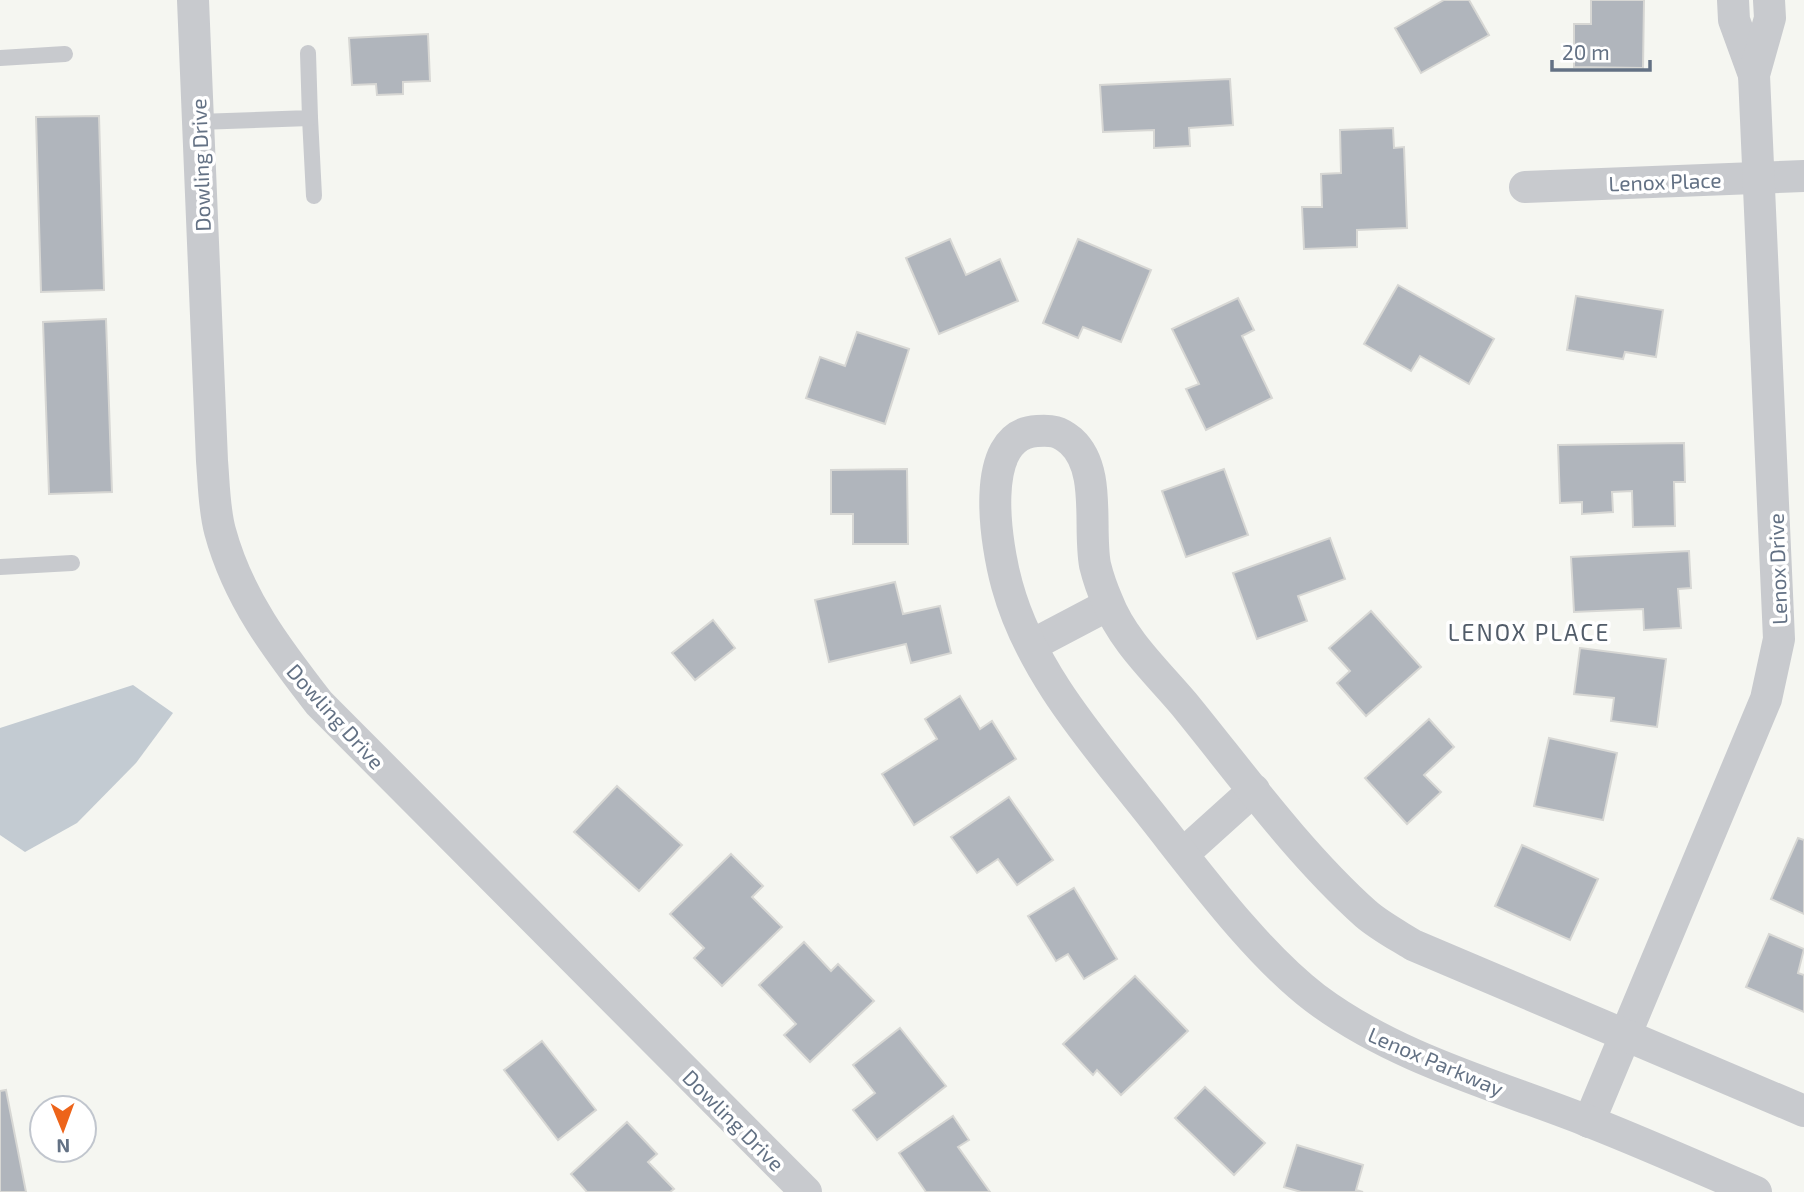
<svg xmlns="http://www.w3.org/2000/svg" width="1804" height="1192" viewBox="0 0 1804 1192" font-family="'Exo 2',sans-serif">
<rect width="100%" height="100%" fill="#f5f6f1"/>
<path fill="#c3cbd2" d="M133 685 173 713 136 763 77 823 25 852 0 835V728Z"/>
<g fill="#b0b5bc" stroke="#d7d7d4" stroke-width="2">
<path d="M1444 0H1469L1489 35 1421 73 1395 28Z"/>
<path d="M1591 0H1644L1643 68 1574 67V24H1591Z"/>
<path d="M428 34 430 81 403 82V94L377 95 376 84 352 85 349 38Z"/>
<path d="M1230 79 1233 125 1189 128 1190 146 1154 148V130L1103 132 1100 85Z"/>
<path d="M99 116 104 290 41 292 36 117Z"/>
<path d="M1393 128 1394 148 1404 147 1407 228 1357 230V247L1304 249 1302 207H1322L1321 174 1341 173 1340 130Z"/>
<path d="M950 239 966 275 1000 259 1018 301 939 334 906 258Z"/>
<path d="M1078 239 1151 270 1121 342 1083 327 1078 338 1043 323Z"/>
<path d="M1398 285 1494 339 1469 384 1420 356 1411 371 1364 344Z"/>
<path d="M1576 296 1663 310 1656 357 1625 352 1623 359 1567 350Z"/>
<path d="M1238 298 1254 330 1242 336 1272 398 1206 430 1186 389 1199 384 1172 329Z"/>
<path d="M106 319 112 492 49 494 43 322Z"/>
<path d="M857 332 909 349 885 424 806 398 820 357 845 366Z"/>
<path d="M1684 443 1685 482H1674L1675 526 1633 527 1632 491 1612 492 1613 512 1582 514V502L1560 503 1558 445Z"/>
<path d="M907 469 908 544H853V514H831V470Z"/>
<path d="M1224 469 1248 535 1186 557 1162 491Z"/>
<path d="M1330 538 1345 579 1298 596 1307 621 1257 639 1233 573Z"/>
<path d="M1689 551 1691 588 1678 589 1681 628 1644 630 1643 609 1574 612 1571 557Z"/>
<path d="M895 582 903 614 940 606 951 653 911 663 906 644 829 662 815 600Z"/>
<path d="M1371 611 1421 667 1366 716 1337 683 1350 671 1329 648Z"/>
<path d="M713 620 735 648 695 680 672 653Z"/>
<path d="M1580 648 1666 659 1657 727 1611 721 1614 698 1574 694Z"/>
<path d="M960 696 980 729 992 721 1016 759 914 825 882 774 937 739 925 719Z"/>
<path d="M1429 719 1454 747 1424 775 1441 792 1407 824 1365 778Z"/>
<path d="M1549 738 1617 753 1603 820 1534 806Z"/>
<path d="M617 786 682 845 639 891 574 832Z"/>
<path d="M1009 797 1053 860 1017 885 998 859 977 873 951 837Z"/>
<path d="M1798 838 1804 840V914L1771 899Z"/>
<path d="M1522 845 1598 879 1570 940 1495 906Z"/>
<path d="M731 854 763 886 752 897 782 927 722 986 694 958 704 948 670 914Z"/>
<path d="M1074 888 1117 959 1084 979 1068 954 1056 961 1028 916Z"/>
<path d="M1769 934 1804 949 1798 973 1804 975V1012L1746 987Z"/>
<path d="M804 942 831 971 838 964 874 1001 810 1062 784 1035 796 1024 759 985Z"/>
<path d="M1135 976 1188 1031 1121 1095 1097 1070 1093 1075 1063 1044Z"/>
<path d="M900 1028 946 1086 877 1140 853 1110 875 1093 853 1065Z"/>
<path d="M542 1041 596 1110 558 1140 504 1070Z"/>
<path d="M1205 1087 1265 1143 1234 1175 1175 1118Z"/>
<path d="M6 1090 26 1192H0V1091Z"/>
<path d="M953 1116 969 1140 958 1147 990 1192H926L899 1153Z"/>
<path d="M627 1122 657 1154 648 1162 674 1189 670 1192H587L571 1174Z"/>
<path d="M1297 1145 1363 1165 1356 1190 1363 1192H1301L1284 1187Z"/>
</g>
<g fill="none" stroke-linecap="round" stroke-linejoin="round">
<g stroke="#c8cace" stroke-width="16">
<path d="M0 58 65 54"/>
<path d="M310 118 314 196"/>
<path d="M198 122 310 118 308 53"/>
<path d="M0 567 72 563"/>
</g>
<g stroke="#c8cace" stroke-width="32">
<path d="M193 0 212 461C214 484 214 509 220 531 238 598 277 649 319 703L806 1192"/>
<path d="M1733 0 1734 20 1754 75"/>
<path d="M1525 187 1804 176"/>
<path d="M1032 645 1108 605"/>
<path d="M1183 854 1254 790"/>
<path d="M1589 1122 1766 699 1779 639 1754 75 1770 18 1769 0"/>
<path d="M1756 1192C1699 1168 1642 1142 1585 1120 1493 1084 1395 1058 1315 998 1251 949 1189 861 1137 797 1086 733 1029 666 1007 585 997 549 976 434 1037 431 1052 430 1059 431 1071 441 1102 469 1088 527 1095 565 1098 577 1102 589 1107 600 1122 640 1157 672 1184 704 1242 775 1298 853 1366 914 1380 926 1397 935 1413 945L1804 1111"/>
</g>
</g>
<g text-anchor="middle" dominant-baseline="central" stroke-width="7" stroke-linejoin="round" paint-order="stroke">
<g font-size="21" fill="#637184" stroke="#fff">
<text transform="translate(200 165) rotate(-92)">Dowling Drive</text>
<text transform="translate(1665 181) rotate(-2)">Lenox Place</text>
<text transform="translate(1777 569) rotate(-92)">Lenox Drive</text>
<text transform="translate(336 716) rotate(48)">Dowling Drive</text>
<text transform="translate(1436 1061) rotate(23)">Lenox Parkway</text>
<text transform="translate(734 1120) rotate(45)">Dowling Drive</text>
</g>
<g font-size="23" letter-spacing="2" fill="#515c69" stroke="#fff">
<text x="1529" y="632">LENOX PLACE</text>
</g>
</g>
<g transform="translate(63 1129) rotate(179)"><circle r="33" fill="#ffffff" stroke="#c1c6ce" stroke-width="2"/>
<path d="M0-5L12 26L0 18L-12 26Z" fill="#ed641a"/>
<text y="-10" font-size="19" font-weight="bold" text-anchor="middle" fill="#637184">N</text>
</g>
<path d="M1552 60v10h98v-10" fill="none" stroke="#637184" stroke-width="3.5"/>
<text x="1562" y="60" font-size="21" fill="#637184" stroke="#ffffff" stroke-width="5" paint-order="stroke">20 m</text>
</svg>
